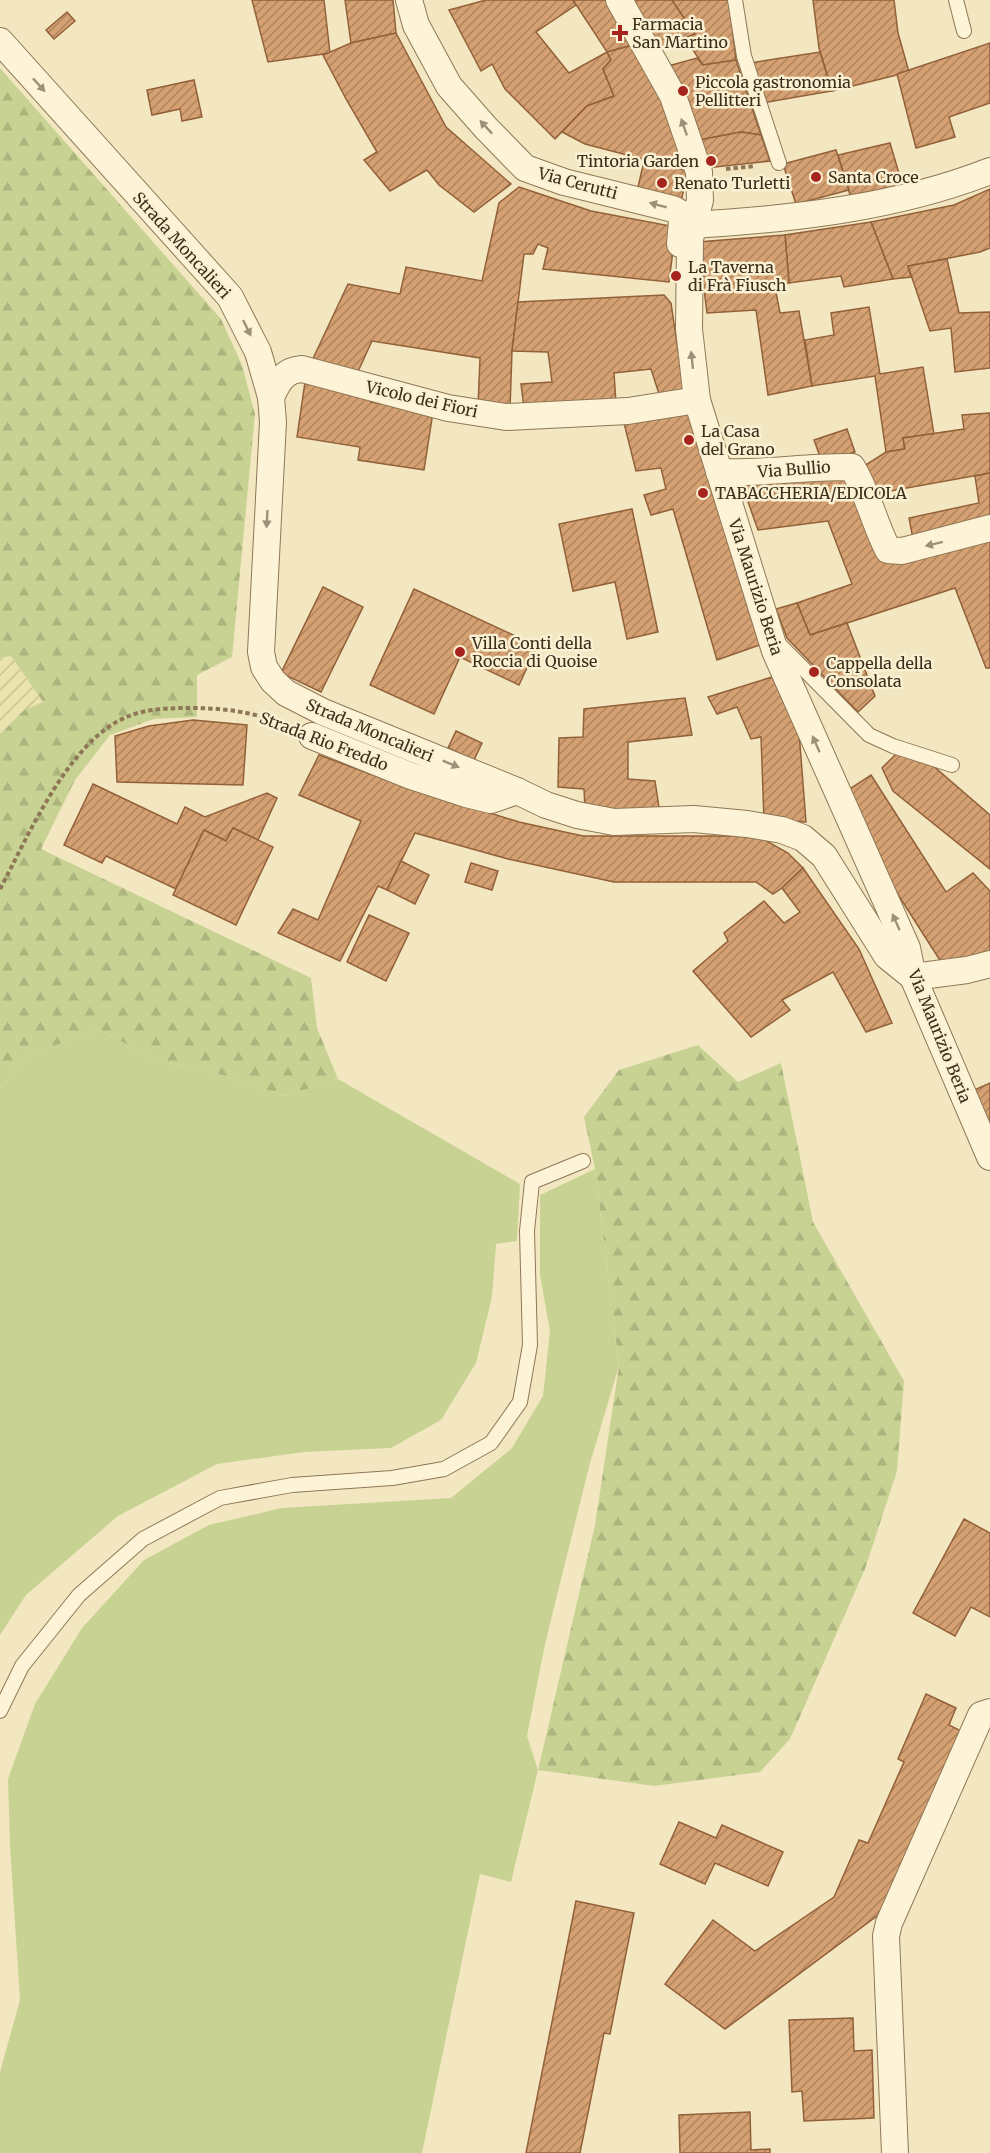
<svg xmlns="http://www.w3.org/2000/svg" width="990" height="2153" viewBox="0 0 990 2153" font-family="Merriweather,serif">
<defs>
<pattern id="farmland-furrows" width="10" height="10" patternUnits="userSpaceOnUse" patternTransform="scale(1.5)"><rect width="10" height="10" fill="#eae3ad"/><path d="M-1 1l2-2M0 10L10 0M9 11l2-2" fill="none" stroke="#cac394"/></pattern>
<pattern id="forest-firs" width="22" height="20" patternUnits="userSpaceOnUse" patternTransform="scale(1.5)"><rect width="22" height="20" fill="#c8d393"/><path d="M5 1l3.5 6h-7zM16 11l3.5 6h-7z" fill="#adb57e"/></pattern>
<pattern id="building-hatch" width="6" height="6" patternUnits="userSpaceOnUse" patternTransform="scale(1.5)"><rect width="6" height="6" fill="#d6a172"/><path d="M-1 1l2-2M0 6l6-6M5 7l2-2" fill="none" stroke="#af845d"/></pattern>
</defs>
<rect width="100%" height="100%" fill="#f3e7c1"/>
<path fill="url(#farmland-furrows)" d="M11 656 43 703 24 710 0 735V658Z"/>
<g fill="#c8d393">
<path d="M98 1029 158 1061 213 1072 285 1096 338 1079 520 1184 517 1241 496 1244 492 1297 476 1363 441 1420 391 1448 304 1452 217 1464 118 1516 26 1595 0 1635V1088L26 1057Z"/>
<path d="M595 1169 619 1366 590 1463 545 1644 527 1736 538 1770 511 1882 480 1874 422 2153H0V2072L20 2000 10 1846 8 1779 35 1704 82 1628 144 1560 209 1525 281 1508 451 1498 512 1448 543 1396 550 1331 540 1275V1195Z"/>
</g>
<g fill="url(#forest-firs)">
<path d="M0 68 221 319 242 365 255 414 232 657 197 675V717L154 719 110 735 75 780 41 849 311 978 317 1028 338 1079 285 1096 213 1072 158 1061 98 1029 26 1057 0 1088V735L24 710 43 702 11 656 0 658Z"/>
<path d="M698 1045 738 1082 781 1063 813 1222 904 1381 897 1471 865 1569 790 1739 760 1772 654 1786 538 1770 595 1525 619 1366 595 1169 584 1117 619 1070Z"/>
</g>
<g fill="url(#building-hatch)" stroke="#926039" stroke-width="1.5">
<path d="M252 0H324L330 53 268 62Z"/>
<path d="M345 0H393L396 33 351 43Z"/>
<path d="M486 0H573L576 5 536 32 569 73 607 52 611 60 603 69 614 96 587 106 555 139 505 89 492 64 481 71 449 10Z"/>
<path d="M573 0H607L633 45 607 52Z"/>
<path d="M624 0H672L695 34 654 52Z"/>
<path d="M672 0H729L736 60 703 65 685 38 695 34Z"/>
<path d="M813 0H894L898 33 909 72 832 91 819 48Z"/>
<path d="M67 12 75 21 54 39 46 30Z"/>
<path d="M396 33 446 127 511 184 474 212 439 185 427 170 390 191 364 160 377 152 346 99 323 55 351 43Z"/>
<path d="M990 43V103L949 117 955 137 916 148 897 74Z"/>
<path d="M633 45 678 129 688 171 585 144 562 132 587 106 614 96 603 69 611 60 607 52Z"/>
<path d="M820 52 832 91 762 103 750 63Z"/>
<path d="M697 58 703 65 736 60 761 135 741 132 699 140 668 66Z"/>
<path d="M194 80 202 117 182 121 180 109 152 115 147 90Z"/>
<path d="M741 132 761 135 770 161 706 168 699 140Z"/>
<path d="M890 143 903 187 850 195 838 155Z"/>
<path d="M836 150 849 190 796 204 783 164Z"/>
<path d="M644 161 688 171 680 206 636 196Z"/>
<path d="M519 187 591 211 676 227 669 282 543 269 548 248 538 244 533 254H524L512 351 510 409 478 407 480 358 372 341 356 376 310 365 348 284 400 294 406 267 482 281 499 203Z"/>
<path d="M990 189V248L980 252 908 266 911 277 893 279 871 222 954 205Z"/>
<path d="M871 222 893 279 844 287 841 276 789 283 785 235Z"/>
<path d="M785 235 789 283 775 287 780 313 799 311 812 386 768 395 756 310 707 313 698 242Z"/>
<path d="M947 259 959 313 990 312V368L955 372 951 328 930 331 908 266Z"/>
<path d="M664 295 671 303 685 398 661 400 651 369 614 373 616 403 524 408 521 384 552 382 548 352 512 351 518 302Z"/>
<path d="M869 307 880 374 923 367 934 434 903 438 905 449 886 452 875 376 812 386 805 340 834 335 831 313Z"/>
<path d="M305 382 372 393 371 402 433 412 424 470 358 460 360 447 297 437Z"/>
<path d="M693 410 765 643 717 660 673 509 651 515 644 495 666 489 661 468 636 471 623 419Z"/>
<path d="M990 413V473L874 494 864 466 886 452 905 449 903 438 964 429 962 415Z"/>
<path d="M847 429 855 452 822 462 814 440Z"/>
<path d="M990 473V523L914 544 909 518 979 503 975 476Z"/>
<path d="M842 477 853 487 886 558 990 533V668H986L955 588 810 635 797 603 852 584 828 521 758 530 741 482Z"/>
<path d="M632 509 658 632 627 639 615 582 573 591 559 524Z"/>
<path d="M323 587 363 607 321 692 281 673Z"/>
<path d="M414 589 537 646 519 685 460 657 434 714 370 685Z"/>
<path d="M797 603 810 635 847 623 875 696 858 712 787 638 776 609Z"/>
<path d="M772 677 799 732 806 822 764 820 761 737 751 739 737 707 717 714 708 697Z"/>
<path d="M685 698 692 735 628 742V779L655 781 660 814 585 809 584 789 558 787 559 738 583 737 584 709Z"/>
<path d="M193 720 247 725 243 785 117 782 115 736 149 726Z"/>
<path d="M456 731 482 743 474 760 448 748Z"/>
<path d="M897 753 932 765 990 815V869L893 791 882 768Z"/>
<path d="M319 755 400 785 519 822 583 836H758L788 853 803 868 782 888 773 894 756 882H614L508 859 415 833 387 890 378 886 340 961 278 933 293 909 318 920 361 821 299 795Z"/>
<path d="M871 775 946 892 973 873 990 891V954L941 962 897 893 842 794Z"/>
<path d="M93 784 177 824 185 807 205 817 267 793 277 798 258 840 233 828 226 841 204 830 176 889 106 856 102 863 64 845Z"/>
<path d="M233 828 273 847 236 925 173 895 204 830 226 841Z"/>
<path d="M401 861 429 875 415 904 387 890Z"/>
<path d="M471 863 498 871 492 890 465 882Z"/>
<path d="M803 868 859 949 892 1023 866 1032 833 972 782 1000 790 1010 751 1037 693 971 728 941 724 933 764 901 784 923 800 912 782 888Z"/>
<path d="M369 915 409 933 386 981 347 962Z"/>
<path d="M990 1083V1121L984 1123 970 1092Z"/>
<path d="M964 1519 990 1533V1617L971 1607 955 1636 913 1613Z"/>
<path d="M926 1694 956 1708 949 1725 965 1733 889 1907 725 2029 665 1984 713 1920 755 1951 834 1897 859 1840 868 1843 904 1762 898 1759Z"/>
<path d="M679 1822 716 1838 722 1825 783 1852 768 1886 715 1863 705 1884 660 1864Z"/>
<path d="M576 1901 634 1913 610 2034 604 2033 580 2153H526Z"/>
<path d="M853 2018 854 2051 872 2050 874 2118 804 2121 802 2091 792 2092 789 2020Z"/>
<path d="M750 2112 751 2150 770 2149V2153H680L679 2115Z"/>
</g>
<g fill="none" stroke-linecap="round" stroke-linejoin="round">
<g stroke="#8f7756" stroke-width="16">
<g id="lane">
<path d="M735 0 744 56 779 163"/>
<path d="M956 0 964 31"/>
<path d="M779 644 869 735 893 746 952 765"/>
<path d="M0 1711 22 1666 79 1595 143 1539 220 1498 292 1485 392 1478 444 1469 491 1443 520 1402 530 1345 527 1231 532 1182 583 1161"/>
</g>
</g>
<g stroke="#8f7756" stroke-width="28">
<g id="street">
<path d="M409 0 416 25 449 86 486 128 525 168 564 182 673 209 680 213 682 221 680 244"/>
<path d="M619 0 673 96 699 172 700 200 690 239 689 329 697 400 775 651 907 948 913 977 990 1157"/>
<path d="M0 41 230 297 258 352 271 397 273 422 261 652 264 667 273 681 286 693 323 712 517 791 546 805 577 815 614 822 694 819 747 824 782 830 803 838 824 856 887 956 913 977"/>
<path d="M692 225C793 219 895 208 990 171"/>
<path d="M271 397C278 382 284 370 302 369L448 408 506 417 628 411 697 400"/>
<path d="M719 472C764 474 808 466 852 467 868 493 874 523 888 550L902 551 990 528"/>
<path d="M312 736 411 776 466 794 491 800 517 791"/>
<path d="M913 977 967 970 990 964"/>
<path d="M895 2153 886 1936 889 1923 981 1715 990 1712"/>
</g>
</g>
<g stroke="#8f7756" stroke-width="4" stroke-dasharray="4.5 3" stroke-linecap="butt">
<path d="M726 169 755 166"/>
<path d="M0 889C29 835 69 739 129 716 146 709 169 708 188 708 216 708 242 710 269 719"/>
</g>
<use href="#lane" stroke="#fdf3d6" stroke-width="14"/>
<use href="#street" stroke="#fdf3d6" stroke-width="26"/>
</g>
<defs><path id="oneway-solid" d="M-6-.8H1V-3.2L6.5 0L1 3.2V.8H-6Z" transform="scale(1.5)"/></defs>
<g fill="#9d9079">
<use href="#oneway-solid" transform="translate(39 85) rotate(48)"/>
<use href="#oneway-solid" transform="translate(486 127) rotate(-133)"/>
<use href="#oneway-solid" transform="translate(684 127) rotate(-109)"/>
<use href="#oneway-solid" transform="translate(658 205) rotate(-165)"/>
<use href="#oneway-solid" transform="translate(247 328) rotate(64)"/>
<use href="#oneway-solid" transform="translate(692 360) rotate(-96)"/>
<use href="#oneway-solid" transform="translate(267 519) rotate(93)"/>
<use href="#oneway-solid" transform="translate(934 544) rotate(166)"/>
<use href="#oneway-solid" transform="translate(816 744) rotate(-114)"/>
<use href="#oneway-solid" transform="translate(451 764) rotate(22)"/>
<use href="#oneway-solid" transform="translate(896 922) rotate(-114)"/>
</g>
<g fill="#a6241e" stroke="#faf0d2" stroke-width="2">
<path d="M617 24h6v6h6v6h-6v6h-6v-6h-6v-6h6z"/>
<circle cx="683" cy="91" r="6"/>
<circle cx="711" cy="161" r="6"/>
<circle cx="816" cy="177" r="6"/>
<circle cx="662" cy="183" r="6"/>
<circle cx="676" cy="276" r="6"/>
<circle cx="689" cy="440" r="6"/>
<circle cx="703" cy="493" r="6"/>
<circle cx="460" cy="652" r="6"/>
<circle cx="814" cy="672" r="6"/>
</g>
<g text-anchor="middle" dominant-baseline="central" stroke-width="5" stroke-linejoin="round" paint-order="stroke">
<g font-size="16" fill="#3d2e1c" stroke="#faf0d2" text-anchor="start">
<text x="632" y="24">Farmacia<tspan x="632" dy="18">San Martino</tspan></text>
<text x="695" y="82">Piccola gastronomia<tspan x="695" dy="18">Pellitteri</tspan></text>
<text x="699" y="161" text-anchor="end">Tintoria Garden</text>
<text x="828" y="177">Santa Croce</text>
<text x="674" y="183">Renato Turletti</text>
<text x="688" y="267">La Taverna<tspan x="688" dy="18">di Frà Fiusch</tspan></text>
<text x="701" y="431">La Casa<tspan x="701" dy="18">del Grano</tspan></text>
<text x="715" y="493">TABACCHERIA/EDICOLA</text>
<text x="472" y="643">Villa Conti della<tspan x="472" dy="18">Roccia di Quoise</tspan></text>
<text x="826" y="663">Cappella della<tspan x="826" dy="18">Consolata</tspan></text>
</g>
<g font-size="16" fill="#3d2e1c" stroke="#faf0d2">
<text transform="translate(578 183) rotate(15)">Via Cerutti</text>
<text transform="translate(182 245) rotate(48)">Strada Moncalieri</text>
<text transform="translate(422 399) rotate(13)">Vicolo dei Fiori</text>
<text transform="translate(794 469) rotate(-4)">Via Bullio</text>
<text transform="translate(756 587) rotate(72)">Via Maurizio Beria</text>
<text transform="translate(370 730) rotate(23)">Strada Moncalieri</text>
<text transform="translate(324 741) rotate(21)">Strada Rio Freddo</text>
<text transform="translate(940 1036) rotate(68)">Via Maurizio Beria</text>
</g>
</g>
</svg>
